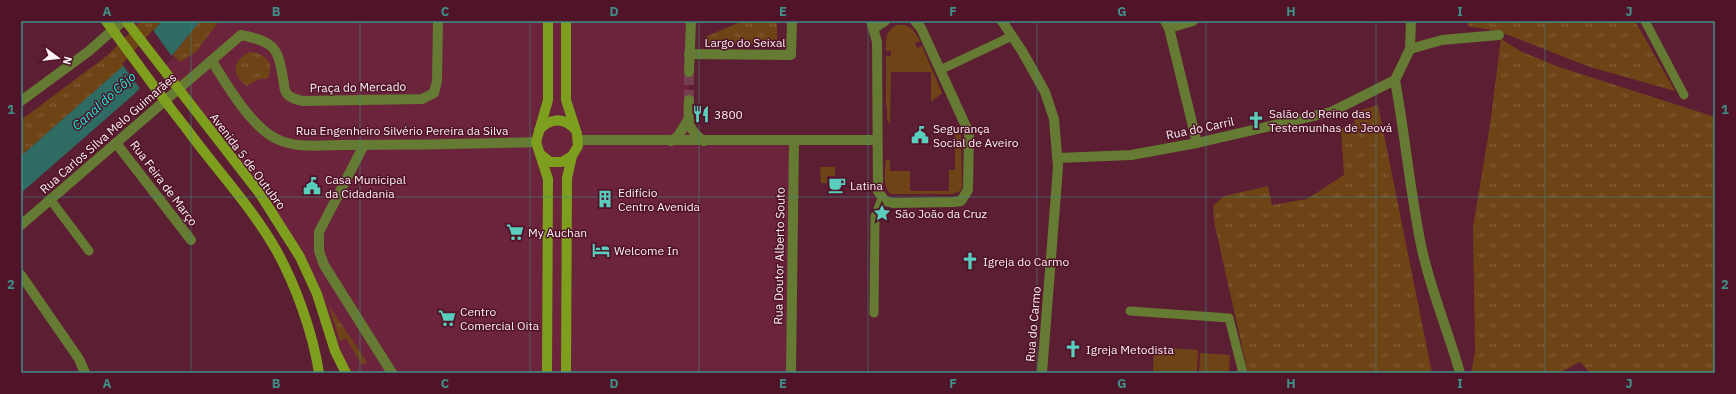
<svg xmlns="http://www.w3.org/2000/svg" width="1736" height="394" viewBox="0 0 1736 394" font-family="'IBM Plex Sans',sans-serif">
<defs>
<pattern id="grass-tufts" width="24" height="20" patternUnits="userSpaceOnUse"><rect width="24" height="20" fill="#6e4417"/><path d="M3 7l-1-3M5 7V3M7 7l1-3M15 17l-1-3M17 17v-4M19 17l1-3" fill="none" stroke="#835f39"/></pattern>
</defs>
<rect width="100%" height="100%" fill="#5c1e32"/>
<path fill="#6b243b" d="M126 21H691L688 120 698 137 794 140 791 373H346L317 294 260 194Z"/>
<g fill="url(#grass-tufts)">
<path d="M141 21H162L122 67 21 156V120L108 55Z"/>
<path d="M200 21H219L196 52 180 62 173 55Z"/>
<path d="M743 21H777V44L708 43 705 37Z"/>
<path d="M1469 21H1635L1675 91 1590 67 1498 31 1468 26Z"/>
<path d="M1501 39 1520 51 1559 67 1715 117V371L1711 373H1590L1580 362 1559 373H1471L1475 352 1473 227 1490 125Z"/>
<path d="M250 52C265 53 276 64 267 79H259L247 86C231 75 232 61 250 52Z"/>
<path d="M1378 105 1432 373H1248L1215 226 1213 206 1224 196 1268 186 1272 205 1307 199 1344 175 1341 128 1355 123 1352 113Z"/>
<path d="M329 306 367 362 362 365 346 338 340 341Z"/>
</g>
<g fill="#6e4417">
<path d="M897 25C910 23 914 30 920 41L915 43 917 48 922 46 942 93 931 102V72H891L890 125 887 119V106H886V56H891V51H886C886 40 885 31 897 25Z"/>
<path d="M958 131 961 132 962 188 960 191 953 194H891C882 187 885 171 886 160L888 159 890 160V171H910V191H949V170H955V134Z"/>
<path d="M820 167H835V176H827V183H821Z"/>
<path d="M1154 347 1198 350 1197 373H1153Z"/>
<path d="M1200 353 1230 355 1229 373H1199Z"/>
</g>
<path fill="#2d6b63" d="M162 21H200L170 58 132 96 21 193V156L122 67Z"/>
<path fill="#5c1e32" d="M153 30 173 58 141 90 122 64Z"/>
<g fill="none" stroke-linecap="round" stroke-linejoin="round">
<path stroke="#743e4f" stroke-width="10" stroke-dasharray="10 5" stroke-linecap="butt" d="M689 100V72"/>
<g stroke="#657a33" stroke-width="9">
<path d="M1645 21 1684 95"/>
<path d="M940 70 1012 36"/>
<path d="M50 199 89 251"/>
<path d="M1130 311 1229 318 1243 373"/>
<path d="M874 313 875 217 882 198"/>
</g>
<g stroke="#657a33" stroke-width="10">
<path d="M871 21 877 42 878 191 885 201 893 203 954 202 961 201 968 190 969 133 921 28 915 21"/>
<path d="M1002 21 1022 51 1045 92 1054 119 1058 167 1042 373"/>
<path d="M1165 21 1169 28 1197 143"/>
<path d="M874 28 885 21"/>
<path d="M1169 28 1193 21"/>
<path d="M1410 49 1442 40 1499 35"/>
<path d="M689 54 791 55 792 21"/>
<path d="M212 61C226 84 251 126 275 138 294 149 322 145 344 145 408 145 472 144 536 142"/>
<path d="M689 72 691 21"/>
<path d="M1395 80C1405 135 1410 191 1421 245 1430 289 1448 330 1460 373"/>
<path d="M689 100C688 119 686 129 704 141"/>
<path d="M21 101 89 51 123 21"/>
<path d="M578 140H877"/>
<path d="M671 141 678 136 688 120"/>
<path d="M116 143 191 240"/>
<path d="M364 145 319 232V251L324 265 392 373"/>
<path d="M1058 158 1131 155 1197 143 1331 112 1395 80 1410 49 1411 21"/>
<path d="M21 225 241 35C278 42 278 50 284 84 284 89 286 95 291 97 294 99 299 100 303 101L422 99 434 93 437 81 438 21"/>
<path d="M21 275 79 359 85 373"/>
<path d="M791 373 794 140"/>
</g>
<g stroke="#7e9f1d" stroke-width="10">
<path d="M106 21C133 57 158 93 186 128 215 168 250 205 275 248 295 283 313 333 319 373"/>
<path d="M126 21 260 194 300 257 317 294 335 351 346 373"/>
<path d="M539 130C550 118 562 117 574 128"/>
<path d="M540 154 550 162H562L572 156 578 146 577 134 566 100V21"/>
<path d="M547 373 548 179 536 142 548 100V21"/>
<path d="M566 373 567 178 572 156"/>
</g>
</g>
<path fill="none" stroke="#3e8f89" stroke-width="1" stroke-opacity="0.55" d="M191 21V373M360 21V373M530 21V373M699 21V373M868 21V373M1037 21V373M1206 21V373M1376 21V373M1545 21V373M21 197H1715"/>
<defs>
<g id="restaurant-bare" transform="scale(1.38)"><path d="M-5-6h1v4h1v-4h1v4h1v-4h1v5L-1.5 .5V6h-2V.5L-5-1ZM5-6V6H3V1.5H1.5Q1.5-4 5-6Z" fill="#59cebf" stroke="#501328" stroke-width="2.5" paint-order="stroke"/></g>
<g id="church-bare" transform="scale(1.38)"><path d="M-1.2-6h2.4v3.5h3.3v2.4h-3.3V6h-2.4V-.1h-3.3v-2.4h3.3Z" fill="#59cebf" stroke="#501328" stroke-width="2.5" paint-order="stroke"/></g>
<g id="civic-bare" transform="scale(1.38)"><path d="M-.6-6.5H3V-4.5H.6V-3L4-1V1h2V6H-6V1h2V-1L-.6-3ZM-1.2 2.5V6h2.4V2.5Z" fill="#59cebf" stroke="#501328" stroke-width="2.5" paint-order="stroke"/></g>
<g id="cafe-bare" transform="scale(1.38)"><path d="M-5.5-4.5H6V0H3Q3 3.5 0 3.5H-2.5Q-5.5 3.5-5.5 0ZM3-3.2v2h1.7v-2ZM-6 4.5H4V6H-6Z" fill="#59cebf" stroke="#501328" stroke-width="2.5" paint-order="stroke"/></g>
<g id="building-bare" transform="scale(1.38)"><path d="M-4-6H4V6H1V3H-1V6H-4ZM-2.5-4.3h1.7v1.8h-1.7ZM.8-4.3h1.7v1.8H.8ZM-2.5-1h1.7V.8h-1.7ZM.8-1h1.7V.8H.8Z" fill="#59cebf" stroke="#501328" stroke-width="2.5" paint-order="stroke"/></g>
<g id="sight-bare" transform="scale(1.38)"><path d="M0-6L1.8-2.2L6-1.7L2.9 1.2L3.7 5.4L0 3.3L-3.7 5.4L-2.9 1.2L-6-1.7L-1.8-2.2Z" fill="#59cebf" stroke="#501328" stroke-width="2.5" paint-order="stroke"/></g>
<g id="supermarket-bare" transform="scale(1.38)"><path d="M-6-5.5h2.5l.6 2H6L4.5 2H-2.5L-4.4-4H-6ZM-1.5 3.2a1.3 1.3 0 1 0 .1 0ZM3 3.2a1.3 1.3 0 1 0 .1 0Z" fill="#59cebf" stroke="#501328" stroke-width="2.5" paint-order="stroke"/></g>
<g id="hotel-bare" transform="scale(1.38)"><path d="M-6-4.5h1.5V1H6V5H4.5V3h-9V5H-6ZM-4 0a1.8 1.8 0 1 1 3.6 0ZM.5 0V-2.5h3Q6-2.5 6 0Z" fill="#59cebf" stroke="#501328" stroke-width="2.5" paint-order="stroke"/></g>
</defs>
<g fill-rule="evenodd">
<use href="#restaurant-bare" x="701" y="114"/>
<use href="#church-bare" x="1256" y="120"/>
<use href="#civic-bare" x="920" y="135"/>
<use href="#cafe-bare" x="837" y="185"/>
<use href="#civic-bare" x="312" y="186"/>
<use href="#building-bare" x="605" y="199"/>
<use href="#sight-bare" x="882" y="213"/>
<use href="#supermarket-bare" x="515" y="232"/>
<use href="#hotel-bare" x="601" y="250"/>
<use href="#church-bare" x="970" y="261"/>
<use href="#supermarket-bare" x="447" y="318"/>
<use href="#church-bare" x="1073" y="349"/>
</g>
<g text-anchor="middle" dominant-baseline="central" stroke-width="3" stroke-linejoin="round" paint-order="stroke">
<g font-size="12" fill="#f9f1f3" stroke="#501328">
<text x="745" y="42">Largo do Seixal</text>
<text transform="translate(358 87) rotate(-1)">Praça do Mercado</text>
<text transform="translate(1200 128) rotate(-12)">Rua do Carril</text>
<text x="402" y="130">Rua Engenheiro Silvério Pereira da Silva</text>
<text transform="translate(108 133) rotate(-41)">Rua Carlos Silva Melo Guimarães</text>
<text transform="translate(248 161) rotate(53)">Avenida 5 de Outubro</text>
<text transform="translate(164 183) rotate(53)">Rua Feira de Março</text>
<text transform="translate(779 256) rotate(-89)">Rua Doutor Alberto Souto</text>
<text transform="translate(1033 324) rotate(-85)">Rua do Carmo</text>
</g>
<g font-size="12" fill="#f9f1f3" stroke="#501328" text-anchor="start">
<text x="1269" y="113">Salão do Reino das<tspan x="1269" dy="14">Testemunhas de Jeová</tspan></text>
<text x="714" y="114">3800</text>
<text x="933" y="128">Segurança<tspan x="933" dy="14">Social de Aveiro</tspan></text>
<text x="325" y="179">Casa Municipal<tspan x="325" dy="14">da Cidadania</tspan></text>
<text x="850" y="185">Latina</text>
<text x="618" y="192">Edifício<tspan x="618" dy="14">Centro Avenida</tspan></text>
<text x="895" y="213">São João da Cruz</text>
<text x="528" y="232">My Auchan</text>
<text x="614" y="250">Welcome In</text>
<text x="983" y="261">Igreja do Carmo</text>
<text x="460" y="311">Centro<tspan x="460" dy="14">Comercial Oita</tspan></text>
<text x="1086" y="349">Igreja Metodista</text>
</g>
<g font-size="13" font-style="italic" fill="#0af6e1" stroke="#501328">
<text transform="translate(104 101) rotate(-42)">Canal do Côjo</text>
</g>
</g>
<rect width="1736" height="394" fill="none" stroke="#501328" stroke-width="44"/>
<g transform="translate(58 58) rotate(105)" stroke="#501328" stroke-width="3" paint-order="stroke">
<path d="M0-3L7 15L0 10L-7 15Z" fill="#f9f1f3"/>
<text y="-6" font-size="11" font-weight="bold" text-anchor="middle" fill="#f9f1f3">N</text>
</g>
<rect x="22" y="22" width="1692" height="350" fill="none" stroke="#3e8f89" stroke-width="1.5"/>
<g font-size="13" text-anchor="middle" font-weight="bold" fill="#3e8f89">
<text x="107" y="16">A</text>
<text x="276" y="16">B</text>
<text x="445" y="16">C</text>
<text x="614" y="16">D</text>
<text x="783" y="16">E</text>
<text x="953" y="16">F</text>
<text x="1122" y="16">G</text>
<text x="1291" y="16">H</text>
<text x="1460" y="16">I</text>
<text x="1629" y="16">J</text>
<text x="11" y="114">1</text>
<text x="1725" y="114">1</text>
<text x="11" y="289">2</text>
<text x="1725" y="289">2</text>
<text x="107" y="388">A</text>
<text x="276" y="388">B</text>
<text x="445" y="388">C</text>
<text x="614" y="388">D</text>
<text x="783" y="388">E</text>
<text x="953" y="388">F</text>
<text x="1122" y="388">G</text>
<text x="1291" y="388">H</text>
<text x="1460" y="388">I</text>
<text x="1629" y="388">J</text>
</g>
</svg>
